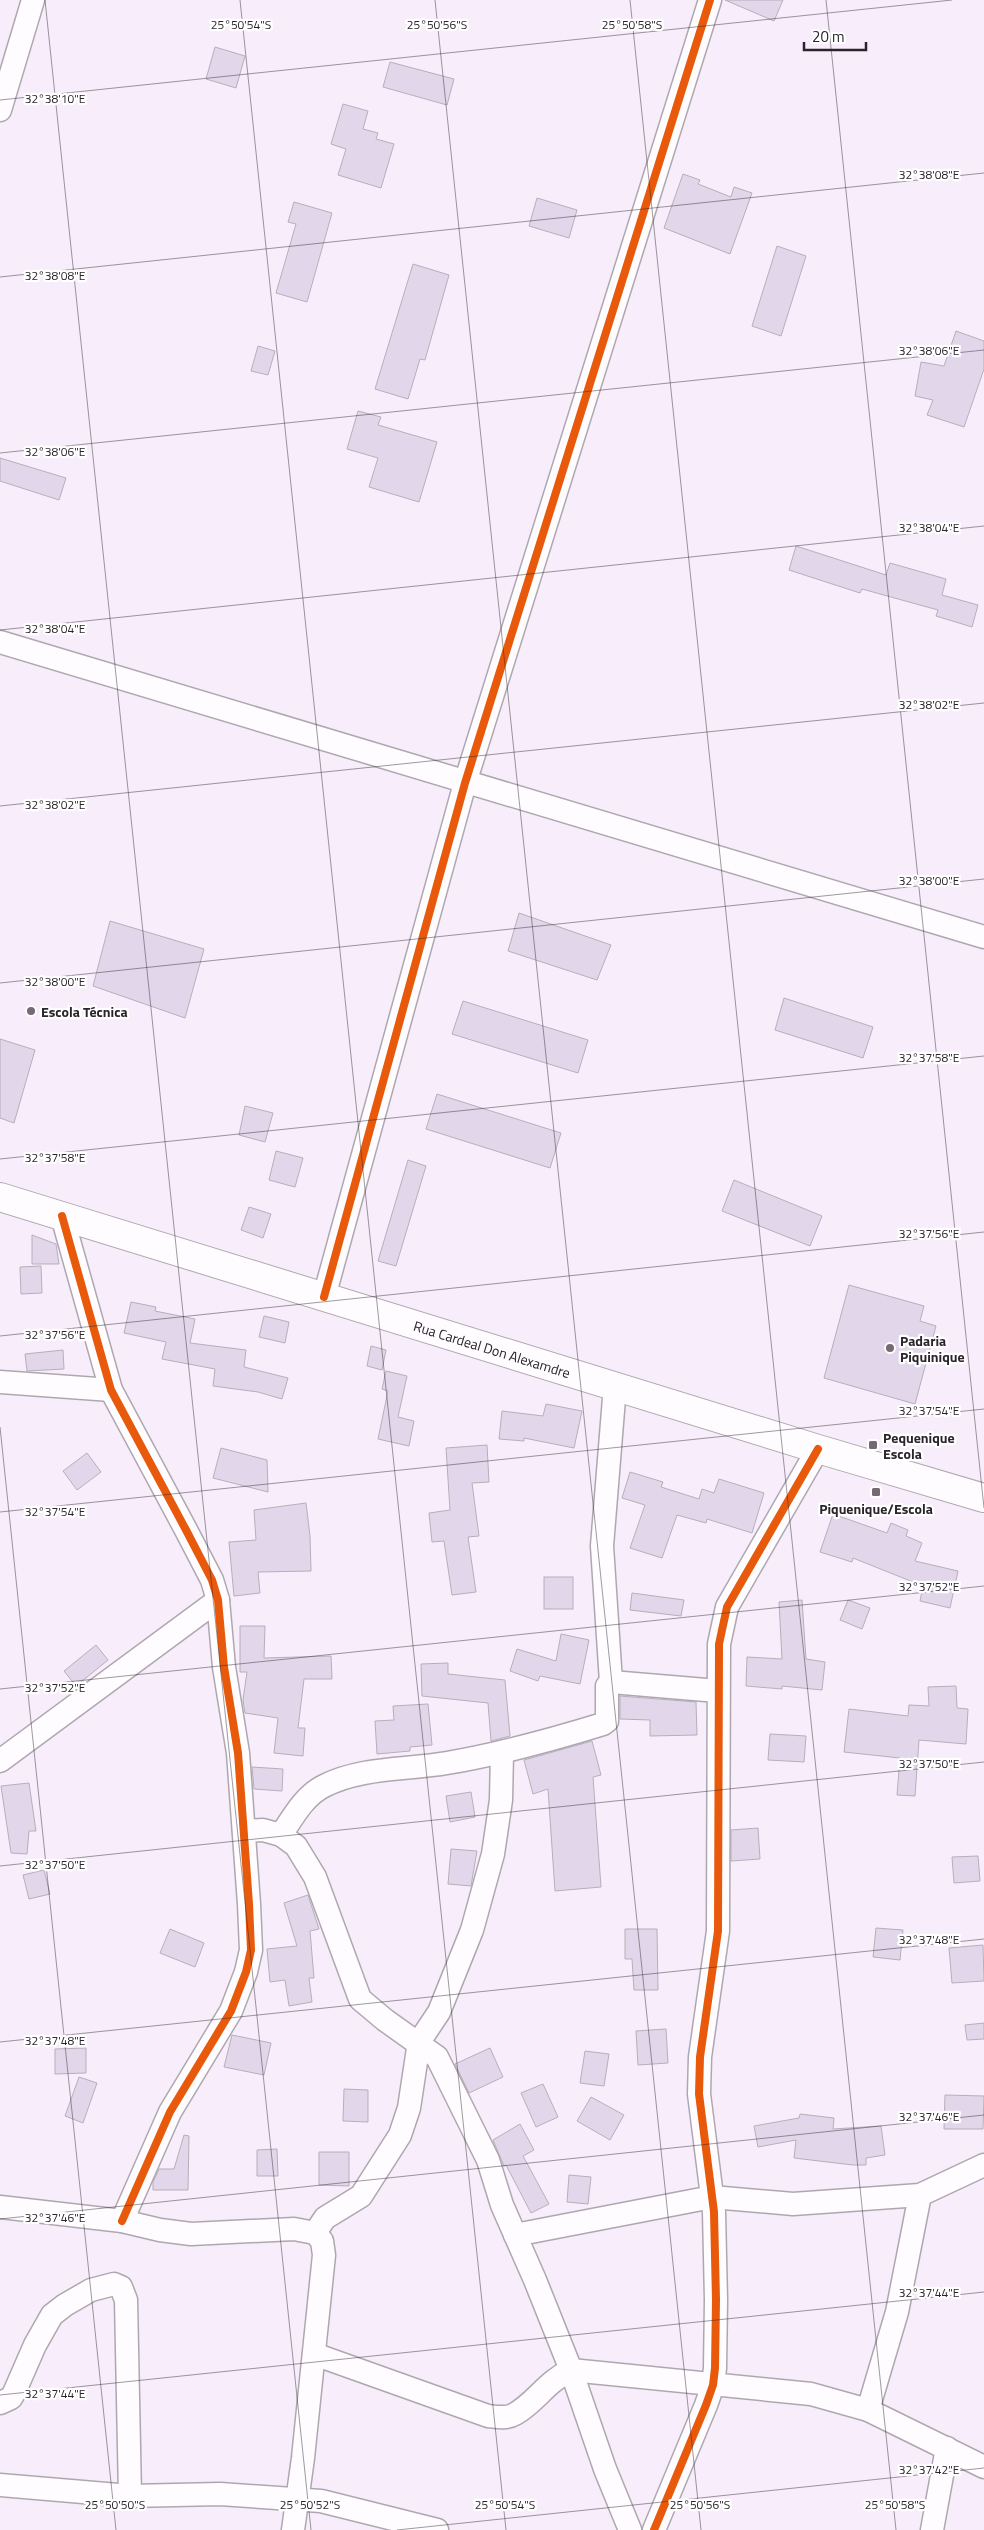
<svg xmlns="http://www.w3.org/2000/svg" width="984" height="2530" viewBox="0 0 984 2530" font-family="'Titillium Web',sans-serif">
<rect width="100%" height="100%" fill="#f8edfa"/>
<g fill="#e2d7ea" stroke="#b6afba">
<path d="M725 0H783L774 21Z"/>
<path d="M215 47 245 56 236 88 206 79Z"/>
<path d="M390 62 454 79 447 105 383 87Z"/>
<path d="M343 104 368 111 363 129 378 133 376 139 394 144 381 188 338 175 346 149 331 144Z"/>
<path d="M683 174 700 180 698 184 731 197 734 187 752 193 730 254 664 228Z"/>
<path d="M537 198 577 210 569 238 529 226Z"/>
<path d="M294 202 332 213 307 302 276 293 296 224 288 222Z"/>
<path d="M777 246 806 256 781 336 752 326Z"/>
<path d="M413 264 449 275 425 360 420 359 408 399 375 389Z"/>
<path d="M956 331 984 341V369L964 427 927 415 933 400 915 396 921 362 944 366Z"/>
<path d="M258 346 275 351 268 375 251 371Z"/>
<path d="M358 411 381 417 378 425 437 442 419 502 369 487 378 458 347 449Z"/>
<path d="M0 458 66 478 59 500 0 481Z"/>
<path d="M796 546 886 575 890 563 946 579 942 595 978 605 972 627 936 616 938 610 862 589 860 593 789 570Z"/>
<path d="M519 913 611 945 597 980 508 951Z"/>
<path d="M110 921 204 949 185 1018 93 986Z"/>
<path d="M784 998 873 1027 863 1058 775 1030Z"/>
<path d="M463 1001 588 1040 578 1073 452 1034Z"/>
<path d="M0 1039 35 1050 14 1123 0 1118Z"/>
<path d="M437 1094 561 1133 550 1168 426 1129Z"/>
<path d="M245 1106 273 1113 265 1142 239 1135Z"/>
<path d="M276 1151 303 1158 295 1187 269 1180Z"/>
<path d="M408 1160 426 1166 396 1266 378 1261Z"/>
<path d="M734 1180 822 1216 810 1246 722 1211Z"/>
<path d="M249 1207 271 1214 263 1238 241 1230Z"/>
<path d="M32 1235 56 1244 59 1264H32Z"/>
<path d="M41 1266 42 1293 21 1294 20 1267Z"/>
<path d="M849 1285 924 1306 920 1321 936 1326 915 1404 824 1378Z"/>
<path d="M131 1302 156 1307 155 1311 195 1319 190 1343 246 1350 244 1367 288 1378 282 1399 258 1392 213 1386 215 1369 162 1359 166 1342 124 1333Z"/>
<path d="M264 1316 289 1322 285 1343 259 1337Z"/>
<path d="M371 1346 386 1350 382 1370 367 1366Z"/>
<path d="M63 1350 64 1369 27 1371 25 1354Z"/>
<path d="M386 1371 407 1376 398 1417 414 1421 409 1446 378 1439 388 1391 382 1389Z"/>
<path d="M546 1404 582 1411 574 1448 524 1438V1441L499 1439 502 1411 543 1416Z"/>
<path d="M487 1445 489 1482 472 1483 479 1536 468 1537 476 1592 452 1595 444 1541 432 1542 429 1513 450 1510 446 1448Z"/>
<path d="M221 1448 267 1460 268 1492 213 1478Z"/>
<path d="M87 1453 101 1472 77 1490 63 1471Z"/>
<path d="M630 1472 663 1482 661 1487 699 1499 702 1489 714 1493 719 1479 764 1493 752 1533 707 1519 706 1523 677 1515 662 1558 630 1548 645 1505 622 1498Z"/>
<path d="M306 1503 310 1536 311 1571 258 1572 260 1593 234 1596 229 1542 256 1540 254 1510Z"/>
<path d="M833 1514 887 1533 891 1523 908 1530 906 1536 922 1543 915 1561 958 1571 950 1608 920 1601 923 1586 853 1558 852 1562 820 1552Z"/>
<rect x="544" y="1577" width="29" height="32"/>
<path d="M632 1593 684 1600 681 1616 630 1610Z"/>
<path d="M802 1600 806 1659 825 1662 822 1690 782 1686V1689L746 1686 747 1657 782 1659 779 1602Z"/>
<path d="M848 1600 870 1608 862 1629 840 1620Z"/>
<path d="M240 1626H265L264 1658 331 1656 332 1679H304L298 1728H305L303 1756 274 1753 278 1718 245 1713 243 1700 247 1672H240Z"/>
<path d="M561 1634 589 1640 580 1684 540 1676 538 1681 510 1671 517 1649 556 1661Z"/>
<path d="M96 1645 108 1660 76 1686 64 1671Z"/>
<path d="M448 1663V1674L505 1680 510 1736 491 1741 488 1703 422 1696 421 1664Z"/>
<path d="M956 1686 957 1708 968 1709 966 1744 919 1740 915 1796 897 1795 900 1758 844 1752 849 1709 908 1716 909 1705 929 1706 928 1687Z"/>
<path d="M620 1696 696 1702 697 1735 650 1736V1720L620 1719Z"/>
<path d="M428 1704 432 1745 410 1747V1751L377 1754 375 1721 394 1720 393 1706Z"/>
<path d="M770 1734 806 1736 804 1762 768 1760Z"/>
<path d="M592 1741 601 1775 593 1777 601 1887 555 1891 548 1789 533 1794 524 1760Z"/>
<path d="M252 1767 283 1769 282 1791 254 1789Z"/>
<path d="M29 1783 36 1831H29L27 1854 11 1853 1 1786Z"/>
<path d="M471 1792 475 1817 450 1822 446 1796Z"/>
<path d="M758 1828 760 1859 731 1861V1830Z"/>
<path d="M451 1849 477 1851 471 1886 448 1884Z"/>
<path d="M978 1856 980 1881 954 1883 952 1857Z"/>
<path d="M44 1870 50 1894 29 1899 23 1875Z"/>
<path d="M308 1895 319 1929 310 1931 314 1978H309L312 2002 289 2006 285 1980 270 1982 267 1949 297 1946 284 1903Z"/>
<path d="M876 1928 903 1930 900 1960 873 1957Z"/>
<path d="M170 1929 204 1943 195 1967 160 1953Z"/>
<path d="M625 1929H657L658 1990H634L632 1959H625Z"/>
<path d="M983 1945 984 1981 952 1983 949 1948Z"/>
<path d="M984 2023V2039L967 2040 965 2025Z"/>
<path d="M666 2029 668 2063 638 2065 636 2031Z"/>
<path d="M232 2035 271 2043 264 2075 224 2067Z"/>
<path d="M86 2048V2073L55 2074V2049Z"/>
<path d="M490 2048 503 2077 469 2093 455 2064Z"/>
<path d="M585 2051 609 2054 604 2086 580 2083Z"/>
<path d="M79 2077 97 2083 83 2123 65 2116Z"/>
<path d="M543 2084 558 2117 536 2127 521 2093Z"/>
<path d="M344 2089 368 2090V2122L343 2121Z"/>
<path d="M945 2095 984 2096 983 2129H944Z"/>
<path d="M591 2097 624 2115 610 2140 577 2121Z"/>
<path d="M800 2114 834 2118 833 2129 881 2126 885 2155 866 2158V2165H853L794 2158 796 2140 758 2147 754 2126 799 2118Z"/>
<path d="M520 2124 534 2150 523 2156 549 2204 531 2213 506 2165 504 2166 493 2140Z"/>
<path d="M184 2135 189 2136 188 2190H153V2182L159 2169H174Z"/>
<path d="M277 2149 278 2176H257V2150Z"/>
<path d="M319 2152H349V2186L319 2185Z"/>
<path d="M569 2175 591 2177 588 2204 567 2202Z"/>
</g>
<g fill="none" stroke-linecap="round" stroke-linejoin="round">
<g stroke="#afa7b0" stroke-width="25">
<g id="street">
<path d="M0 110 33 0"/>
<path d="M0 642 984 937"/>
<path d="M62 1216 111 1390 186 1530 212 1580 218 1600 224 1667 238 1753 249 1904 251 1950 246 1972 231 2011 170 2112 122 2221"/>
<path d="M324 1297 465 783 710 0"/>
<path d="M0 1382 111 1390"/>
<path d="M611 1682 602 1546 615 1386"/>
<path d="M0 1761 218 1600"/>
<path d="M244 1831 263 1830 281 1835 296 1846 315 1877 360 1999 385 2020 437 2057 488 2160 502 2205 535 2280 571 2370 605 2469 630 2530"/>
<path d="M281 1835C293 1817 304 1796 324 1786 361 1767 406 1770 447 1763 500 1754 551 1740 603 1724L607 1721V1686L611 1682 718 1691"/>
<path d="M0 2207 122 2221 160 2230 191 2234 294 2229 315 2233 322 2241 324 2255 303 2458 293 2530"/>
<path d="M315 2233 325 2218 361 2196 400 2135 409 2108 419 2042 439 2012 472 1930 493 1854 501 1800 502 1753"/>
<path d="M515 2235 712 2197 793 2204 920 2195 984 2165"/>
<path d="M314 2354 488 2416C497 2417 507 2419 515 2414 536 2402 546 2382 571 2370L811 2394 868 2410 984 2467"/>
<path d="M0 2403 11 2398 14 2393 35 2345 52 2315 65 2305 91 2290 114 2284 121 2287 126 2300 130 2496"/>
<path d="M868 2410 897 2312 920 2195"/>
<path d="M0 2485 130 2496 220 2494 321 2501 437 2530"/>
<path d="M654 2530 706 2405 713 2385 715 2368 716 2300 714 2212 699 2094 700 2057 718 1931 719 1644 727 1607 818 1449"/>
<path d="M932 2530 947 2448"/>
</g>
</g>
<g stroke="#afa7b0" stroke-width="30">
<g id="secondary">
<path id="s1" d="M0 1197 818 1449 984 1498"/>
</g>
</g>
<use href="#street" stroke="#fefcfe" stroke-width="22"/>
<use href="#secondary" stroke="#fefcfe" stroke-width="28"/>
<g stroke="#fff" stroke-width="11">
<g id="cycleway">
<path d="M62 1216 111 1390 186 1530 212 1580 218 1600 224 1667 238 1753 249 1904 251 1950 246 1972 231 2011 170 2112 122 2221"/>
<path d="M324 1297 465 783 710 0"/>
<path d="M654 2530 706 2405 713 2385 715 2368 716 2300 714 2212 699 2094 700 2057 718 1931 719 1644 727 1607 818 1449"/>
</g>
</g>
<use href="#cycleway" stroke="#e8590c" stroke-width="8"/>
</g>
<path fill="none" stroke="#2b242c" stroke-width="1" stroke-opacity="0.45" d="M45 0 311 2530M240 0 506 2530M435 0 701 2530M630 0 896 2530M826 0 984 1508M0 100 952 0M0 277 984 173M0 453 984 350M0 630 984 526M0 806 984 703M0 983 984 879M0 1159 984 1056M0 1336 984 1232M0 1427 116 2530M0 1512 984 1409M0 1689 984 1586M0 1866 984 1762M0 2042 984 1939M0 2219 984 2115M0 2395 984 2292M397 2530 984 2468"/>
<g fill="#736a74" stroke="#fff" stroke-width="2">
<circle cx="31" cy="1011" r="5"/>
<circle cx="890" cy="1348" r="5"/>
<rect x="868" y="1440" width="10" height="10" rx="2.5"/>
<rect x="871" y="1487" width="10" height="10" rx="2.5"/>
</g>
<g text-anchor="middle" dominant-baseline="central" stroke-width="4.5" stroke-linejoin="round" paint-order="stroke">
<g font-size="14" font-weight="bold" fill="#2b242c" stroke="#fff" text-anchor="start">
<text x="41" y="1011">Escola Técnica</text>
<text x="900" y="1340">Padaria<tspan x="900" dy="16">Piquinique</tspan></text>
<text x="883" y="1437">Pequenique<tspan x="883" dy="16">Escola</tspan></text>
<text x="876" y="1508" text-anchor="middle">Piquenique/Escola</text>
</g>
<g font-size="14" fill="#2b242c" stroke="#fff">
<text stroke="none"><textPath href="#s1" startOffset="515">Rua Cardeal Don Alexamdre</textPath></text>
</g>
</g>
<g font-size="12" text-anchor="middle" fill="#2b242c" stroke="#fff" stroke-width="4.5" stroke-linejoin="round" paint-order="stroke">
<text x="241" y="29">25°50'54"S</text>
<text x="437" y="29">25°50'56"S</text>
<text x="632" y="29">25°50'58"S</text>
<text x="55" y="103">32°38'10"E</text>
<text x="929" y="179">32°38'08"E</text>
<text x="55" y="280">32°38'08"E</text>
<text x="929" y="355">32°38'06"E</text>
<text x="55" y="456">32°38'06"E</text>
<text x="929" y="532">32°38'04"E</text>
<text x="55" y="633">32°38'04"E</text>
<text x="929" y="709">32°38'02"E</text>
<text x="55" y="809">32°38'02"E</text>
<text x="929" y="885">32°38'00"E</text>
<text x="55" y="986">32°38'00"E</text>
<text x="929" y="1062">32°37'58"E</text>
<text x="55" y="1162">32°37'58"E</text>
<text x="929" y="1238">32°37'56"E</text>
<text x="55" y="1339">32°37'56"E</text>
<text x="929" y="1415">32°37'54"E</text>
<text x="55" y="1516">32°37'54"E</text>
<text x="929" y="1591">32°37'52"E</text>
<text x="55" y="1692">32°37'52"E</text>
<text x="929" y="1768">32°37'50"E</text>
<text x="55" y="1869">32°37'50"E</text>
<text x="929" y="1944">32°37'48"E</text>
<text x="55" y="2045">32°37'48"E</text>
<text x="929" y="2121">32°37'46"E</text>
<text x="55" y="2222">32°37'46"E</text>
<text x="929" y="2297">32°37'44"E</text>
<text x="55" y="2398">32°37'44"E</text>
<text x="929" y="2474">32°37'42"E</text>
<text x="115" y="2509">25°50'50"S</text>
<text x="310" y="2509">25°50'52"S</text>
<text x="505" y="2509">25°50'54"S</text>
<text x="700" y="2509">25°50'56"S</text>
<text x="895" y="2509">25°50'58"S</text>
</g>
<path d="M804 42v8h62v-8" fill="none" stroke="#2b242c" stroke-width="2.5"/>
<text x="812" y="42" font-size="15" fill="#2b242c" stroke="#ffffff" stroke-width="4" paint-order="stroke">20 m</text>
</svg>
